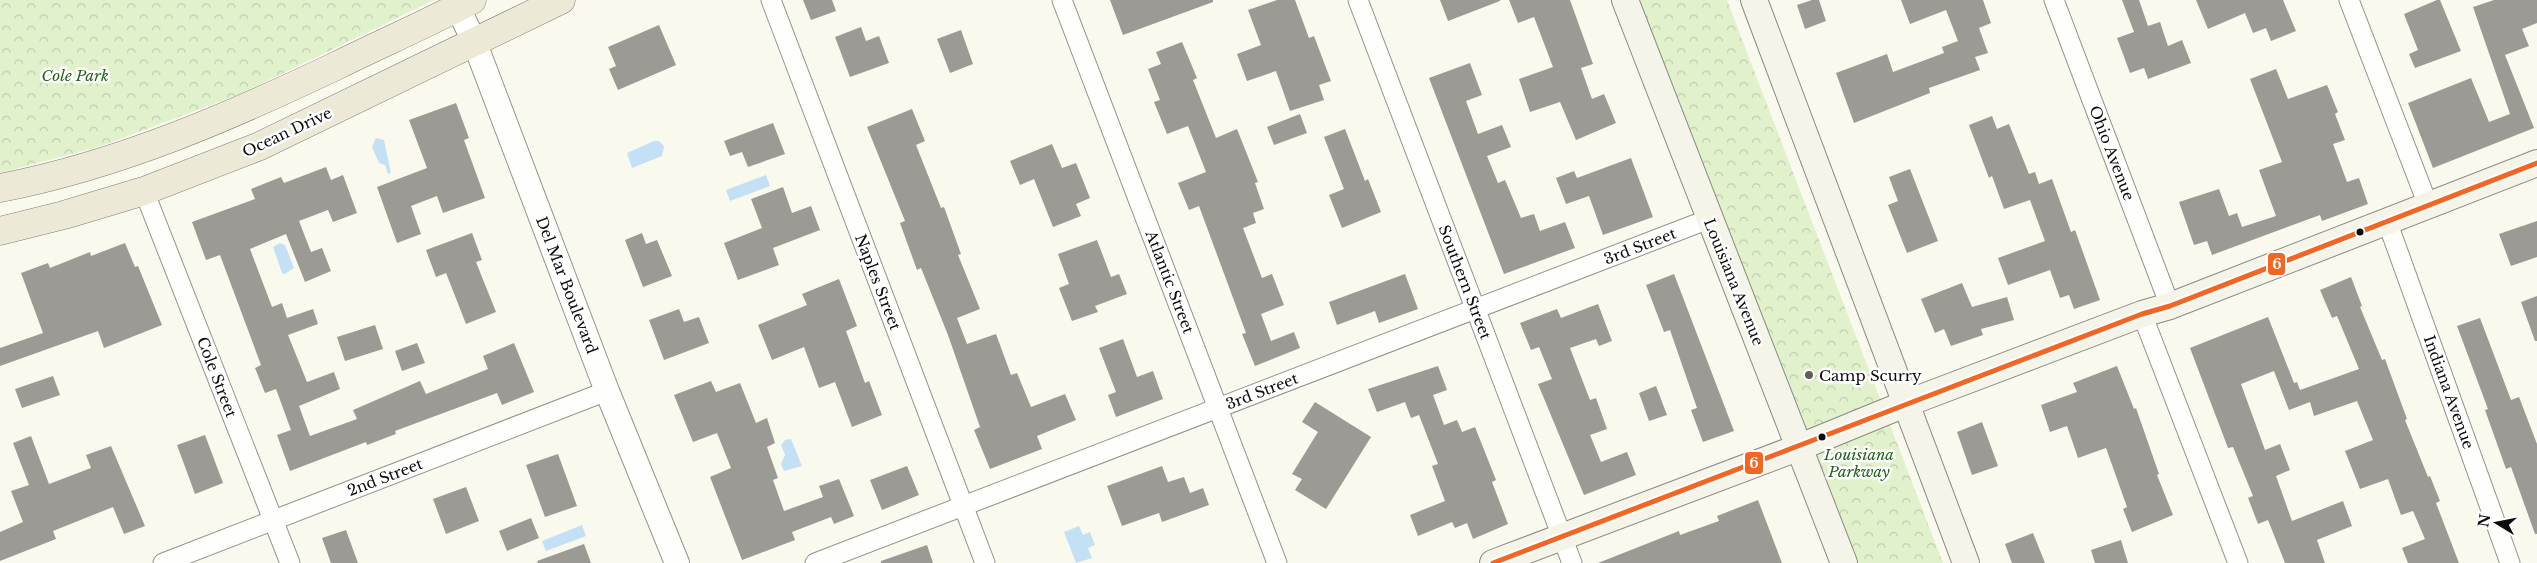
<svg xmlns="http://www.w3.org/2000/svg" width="2537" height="563" viewBox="0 0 2537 563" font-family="'Libre Baskerville',serif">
<defs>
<pattern id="park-crowns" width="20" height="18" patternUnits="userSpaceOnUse" patternTransform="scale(1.25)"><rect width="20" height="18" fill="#e0f1cc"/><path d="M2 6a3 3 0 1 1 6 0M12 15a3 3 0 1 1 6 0" fill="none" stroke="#bfcdae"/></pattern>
</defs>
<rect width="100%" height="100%" fill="#faf9ee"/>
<g fill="url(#park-crowns)">
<path d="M0 0H434L240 94 101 146 0 173Z"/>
<path d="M1636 0H1727L1943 563H1851Z"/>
</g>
<g fill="#c3e0f5">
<path d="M376 138 384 140 391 173 388 174 385 165 379 163 372 147Z"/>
<path d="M654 141H659L664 146 662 156 632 168 627 153Z"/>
<path d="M766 175 770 186 730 201 726 190Z"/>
<path d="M280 243 285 245 294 268 285 274 282 273 273 247Z"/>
<path d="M791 439 802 466 784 471 781 464 785 455 781 445 785 440Z"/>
<path d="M582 525 586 536 546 551 542 541Z"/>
<path d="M1079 526 1083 535 1090 532 1095 545 1088 548 1092 558 1076 563 1064 532Z"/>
</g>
<g fill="#9c9a94">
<path d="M803 0H832L836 11 811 20Z"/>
<path d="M1110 0H1213V2L1123 35Z"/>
<path d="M1277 0H1295L1309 38 1314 36 1331 81 1319 85 1324 100 1290 111 1276 71 1247 81 1237 54 1261 45 1248 10Z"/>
<path d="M1440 0H1500V1L1448 21Z"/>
<path d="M1509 0H1570L1593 64 1581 68 1592 99 1604 94 1616 123 1576 140 1560 102 1530 112 1519 79 1553 67 1534 17 1518 23Z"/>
<path d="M1812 0H1819L1826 21 1805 29 1797 5Z"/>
<path d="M1901 0H1983L1991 23 1979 28 1988 53 1975 57 1980 70 1929 88 1930 93 1854 123 1836 73 1887 54 1893 72 1944 53 1942 47 1958 41 1946 10 1910 24Z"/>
<path d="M2122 0H2139L2148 26 2160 22 2168 46 2182 40 2191 63 2148 79 2144 68 2130 73 2117 38 2134 32Z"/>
<path d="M2196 0H2283L2296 31 2271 41 2266 28 2253 33 2245 13 2208 29Z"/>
<path d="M2437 0H2440L2461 51 2415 68 2409 54 2418 50 2404 14Z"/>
<path d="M2494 0H2537V23L2522 29 2529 46 2505 55 2534 128 2433 168 2408 103 2471 78 2489 122 2510 114 2473 7Z"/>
<path d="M659 25 676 65 618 90 609 69 616 66 608 47Z"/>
<path d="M861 27 866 41 879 36 889 63 850 77 835 37Z"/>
<path d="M961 30 973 64 950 73 937 39Z"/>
<path d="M1182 42 1197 78 1193 80 1216 138 1237 129 1258 182 1255 183 1264 209 1253 213 1256 223 1243 228 1262 278 1272 274 1284 305 1261 314 1271 341 1294 332 1300 348 1255 366 1242 334 1246 333 1199 206 1189 210 1178 183 1206 172 1188 126 1167 134 1154 102 1160 100 1148 69 1161 64 1156 52Z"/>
<path d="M1470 63 1482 95 1466 101 1478 134 1502 125 1511 147 1487 156 1498 183 1505 180 1521 218 1534 214 1540 231 1565 222 1575 248 1504 274 1429 78Z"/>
<path d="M2276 69 2288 99 2327 85 2338 112 2335 114 2345 140 2333 144 2347 182 2359 178 2368 204 2322 221 2320 215 2212 255 2207 241 2194 245 2179 202 2219 189 2229 216 2237 213 2242 227 2276 216 2259 170 2282 162 2250 79Z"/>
<path d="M456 103 469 138 464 140 485 198 443 213 437 196 411 206 421 234 397 243 377 187 427 168 409 120Z"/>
<path d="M912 109 925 141 916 145 941 208 944 207 961 254 958 255 980 309 957 318 967 344 996 334 1011 375 1017 373 1031 407 1065 394 1076 420 1037 436 1042 449 990 469 974 430 980 427 948 335 921 268 917 270 900 223 905 221 867 127Z"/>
<path d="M1300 114 1307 133 1274 145 1267 127Z"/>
<path d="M1992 116 1997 129 2009 124 2029 174 2035 172 2039 184 2052 179 2071 232 2075 230 2100 300 2074 309 2069 295 2060 298 2050 270 2008 285 1998 258 2045 241 2030 200 2004 209 1992 176 1989 178 1969 125Z"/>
<path d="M773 123 785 154 748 167 742 152 730 156 724 141Z"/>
<path d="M1345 129 1365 181 1368 179 1381 212 1342 228 1329 195 1344 189 1324 137Z"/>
<path d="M1052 144 1062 168 1076 163 1090 198 1076 204 1081 216 1053 227 1034 179 1020 185 1010 161Z"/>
<path d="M1631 158 1653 217 1603 235 1589 196 1566 204 1556 178 1574 171 1577 178Z"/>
<path d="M326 167 331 180 343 175 357 213 333 222 328 210 299 221 311 252 322 248 331 271 305 282 286 234 250 249 272 307 282 303 287 318 313 309 318 324 288 335 307 382 334 372 340 389 299 406 310 436 357 419 353 410 420 381 426 394 488 369 483 356 514 343 534 392 502 405 497 393 395 431 396 434 367 445 366 442 290 471 277 435 291 430 276 389 265 393 255 368 261 365 220 255 206 260 192 222 255 199 251 189 281 177 284 183Z"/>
<path d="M1910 169 1938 241 1907 253 1888 205 1898 201 1889 177Z"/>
<path d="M783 187 792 213 811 206 820 230 773 248 779 265 738 280 724 243 762 228 751 199Z"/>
<path d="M2537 221V257L2511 266 2499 234Z"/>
<path d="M472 233 482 260 476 262 496 312 466 324 446 273 436 277 426 250Z"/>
<path d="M642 233 646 244 657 240 672 276 643 287 625 240Z"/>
<path d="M1097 240 1111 277 1119 274 1127 294 1095 306 1098 312 1072 321 1059 288 1069 284 1058 254Z"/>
<path d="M125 243 135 267 138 266 162 325 104 348 98 331 0 366V348L43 333 21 273 48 263 50 268 90 252 91 256Z"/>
<path d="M1405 274 1418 309 1379 323 1375 311 1337 325 1329 302Z"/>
<path d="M1674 274 1734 431 1703 442 1691 410 1697 408 1670 330 1664 332 1646 285Z"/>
<path d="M2351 277 2362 306 2360 307 2382 360 2385 359 2407 419 2405 420 2428 477 2430 476 2440 501 2436 503 2459 563H2408L2402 548 2425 539 2413 511 2401 515 2388 479 2360 489 2345 451 2373 440 2357 401 2314 416 2310 402 2289 410 2274 371 2241 384 2265 450 2280 444 2290 470 2276 476 2292 521 2343 501 2352 526 2317 540 2325 563H2285L2268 520 2258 524 2248 498 2253 496 2233 447 2228 448 2190 348 2268 317 2294 383 2297 382 2300 390 2359 369 2337 316 2332 318 2320 290Z"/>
<path d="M839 279 857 326 846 331 865 383 869 381 882 415 852 427 835 382 819 388 804 347 772 360 758 325 807 305 802 294Z"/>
<path d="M1962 283 1972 307 2007 297 2014 320 1981 329 1983 335 1951 346 1944 329 1935 333 1921 299Z"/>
<path d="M2537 296V341H2535L2521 302Z"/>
<path d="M1598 304 1612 341 1599 346 1596 339 1570 348 1590 400 1596 398 1607 429 1590 435 1601 462 1627 452 1636 475 1584 495 1538 384 1552 379 1539 347 1531 350 1520 323 1557 309 1561 318Z"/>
<path d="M679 309 684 322 699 317 709 343 664 360 649 320Z"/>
<path d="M2480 318 2511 400 2519 397 2537 444V534H2535L2511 467 2506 469 2485 410 2488 409 2457 326Z"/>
<path d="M375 325 383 349 345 361 337 337Z"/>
<path d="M1123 339 1137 377 1153 371 1163 399 1116 417 1108 395 1116 392 1099 348Z"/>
<path d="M417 343 425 363 402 371 395 351Z"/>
<path d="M1438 366 1447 390 1433 395 1444 425 1457 420 1462 432 1475 427 1496 480 1492 482 1508 524 1473 539 1467 523 1455 528 1452 522 1418 536 1410 515 1445 501 1432 466 1438 464 1419 415 1411 418 1405 402 1377 412 1368 389Z"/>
<path d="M2117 366 2134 409 2136 408 2159 474 2157 475 2173 515 2132 532 2123 509 2127 507 2106 448 2078 458 2067 426 2050 432 2041 405 2077 392 2073 383Z"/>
<path d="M53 376 60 395 22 408 15 389Z"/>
<path d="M711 381 716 392 740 383 756 423 767 418 775 443 767 447 778 478 773 480 784 511 823 497 819 486 839 479 854 516 834 524 831 517 792 532 795 540 742 560 710 477 731 468 717 433 693 442 674 395Z"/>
<path d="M1656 386 1667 415 1649 421 1639 393Z"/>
<path d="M1315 402 1371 437 1326 509 1295 490 1302 479 1292 474 1318 432 1302 422Z"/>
<path d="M1982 422 1998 466 1972 475 1957 432Z"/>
<path d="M205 435 223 483 195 494 177 445Z"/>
<path d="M31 436 49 484 91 468 86 455 111 446 145 526 124 534 113 507 53 531 56 539 0 561V532L23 522 11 491 29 485 13 443Z"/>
<path d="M558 454 577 506 545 517 526 465Z"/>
<path d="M907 466 919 495 882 510 870 480Z"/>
<path d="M1162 466 1168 482 1184 477 1190 493 1203 488 1209 505 1162 522 1159 513 1122 526 1107 486Z"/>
<path d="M466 487 479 521 446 534 433 499Z"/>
<path d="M1758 500 1782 563H1598L1679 531 1680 535 1719 521 1717 516Z"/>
<path d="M531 518 539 538 507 551 499 531Z"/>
<path d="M346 530 358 563H331L322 538Z"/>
<path d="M2033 533 2045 563H2012L2005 544Z"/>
<path d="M2121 540 2128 563H2095L2091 550Z"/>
<path d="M584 544 591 563H538L537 561Z"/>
<path d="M927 545 933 563H881V561Z"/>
</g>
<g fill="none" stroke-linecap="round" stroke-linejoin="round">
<g stroke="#93928d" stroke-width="21">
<g id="minor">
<path d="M771 0 985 563"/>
<path d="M1062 0 1277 563"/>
<path d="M1358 0 1572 563"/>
<path d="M2054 0 2170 306"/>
<path d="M2349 0 2428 205"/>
<path d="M144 191 290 563"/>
<path d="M2387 221 2510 563"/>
<path d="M2142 314 2238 563"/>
<path d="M163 563 607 391"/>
<path d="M815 563 1709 219"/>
</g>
</g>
<g stroke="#93928d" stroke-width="26">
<path id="tertiary" d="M458 8 474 41 607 391 677 563"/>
</g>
<g stroke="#898984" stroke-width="28">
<g id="secondary">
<path d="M1625 0 1844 563"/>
<path d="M1754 0 1966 563"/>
<path d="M1493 563 1800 447 1905 404 2142 314 2170 306 2537 163"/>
</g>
</g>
<g stroke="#807f7a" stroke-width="29">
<g id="primary">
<path d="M0 188C119 165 229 117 338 65 383 43 428 23 472 0"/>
<path d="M0 231 64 215 144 191 260 146 561 0"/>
</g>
</g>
<use href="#minor" stroke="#fefefc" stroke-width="19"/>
<use href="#tertiary" stroke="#fefefc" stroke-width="24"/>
<use href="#secondary" stroke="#f4f4e8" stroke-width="26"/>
<use href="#primary" stroke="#ece9d6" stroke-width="28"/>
<g stroke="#fff" stroke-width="9">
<path id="bus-1" d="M1493 563 2142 314 2170 306 2537 163"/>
</g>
<use href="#bus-1" stroke="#f26522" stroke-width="5"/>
</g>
<g fill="#0b0b0b" stroke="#fff" stroke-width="2">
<circle cx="2360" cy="232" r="4.5"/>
<circle cx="1822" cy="437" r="4.5"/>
</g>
<circle fill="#5f5e5a" stroke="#fff" stroke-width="2" cx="1809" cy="375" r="5"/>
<g text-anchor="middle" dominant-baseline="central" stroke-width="5" stroke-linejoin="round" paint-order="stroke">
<g font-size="15" font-style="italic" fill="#22641a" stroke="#fff">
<text x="75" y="75">Cole Park</text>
<text x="1859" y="454">Louisiana<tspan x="1859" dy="17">Parkway</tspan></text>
</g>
<g font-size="15" fill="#0b0b0b" stroke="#fff">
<text transform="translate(287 132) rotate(-25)">Ocean Drive</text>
<text transform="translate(2112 153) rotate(69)">Ohio Avenue</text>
<text transform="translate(1640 246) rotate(-21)">3rd Street</text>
<text transform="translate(878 282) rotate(69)">Naples Street</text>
<text transform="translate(1170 282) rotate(69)">Atlantic Street</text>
<text transform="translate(1465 282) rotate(69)">Southern Street</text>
<text transform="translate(1734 282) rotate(68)">Louisiana Avenue</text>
<text transform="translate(567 285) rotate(69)">Del Mar Boulevard</text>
<text transform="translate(217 377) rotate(69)">Cole Street</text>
<text transform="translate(1262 391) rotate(-21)">3rd Street</text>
<text transform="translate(2449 392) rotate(70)">Indiana Avenue</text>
<text transform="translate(385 477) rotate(-21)">2nd Street</text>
</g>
<g font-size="15" fill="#0b0b0b" stroke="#fff" text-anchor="start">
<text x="1819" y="375">Camp Scurry</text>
</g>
</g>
<g stroke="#fff" stroke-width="2">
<rect x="2267" y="252" width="19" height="24" rx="5" fill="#f26522"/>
<rect x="1744" y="451" width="20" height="24" rx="5" fill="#f26522"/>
</g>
<g font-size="14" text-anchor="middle" font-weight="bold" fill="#fff">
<text x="2277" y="269">6</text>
<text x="1754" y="468">6</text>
</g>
<g transform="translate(2497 523) rotate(280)" stroke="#ffffff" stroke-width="4" paint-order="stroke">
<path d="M0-4L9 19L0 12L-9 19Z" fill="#0b0b0b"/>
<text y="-8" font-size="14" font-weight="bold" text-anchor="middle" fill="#0b0b0b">N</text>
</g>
</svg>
